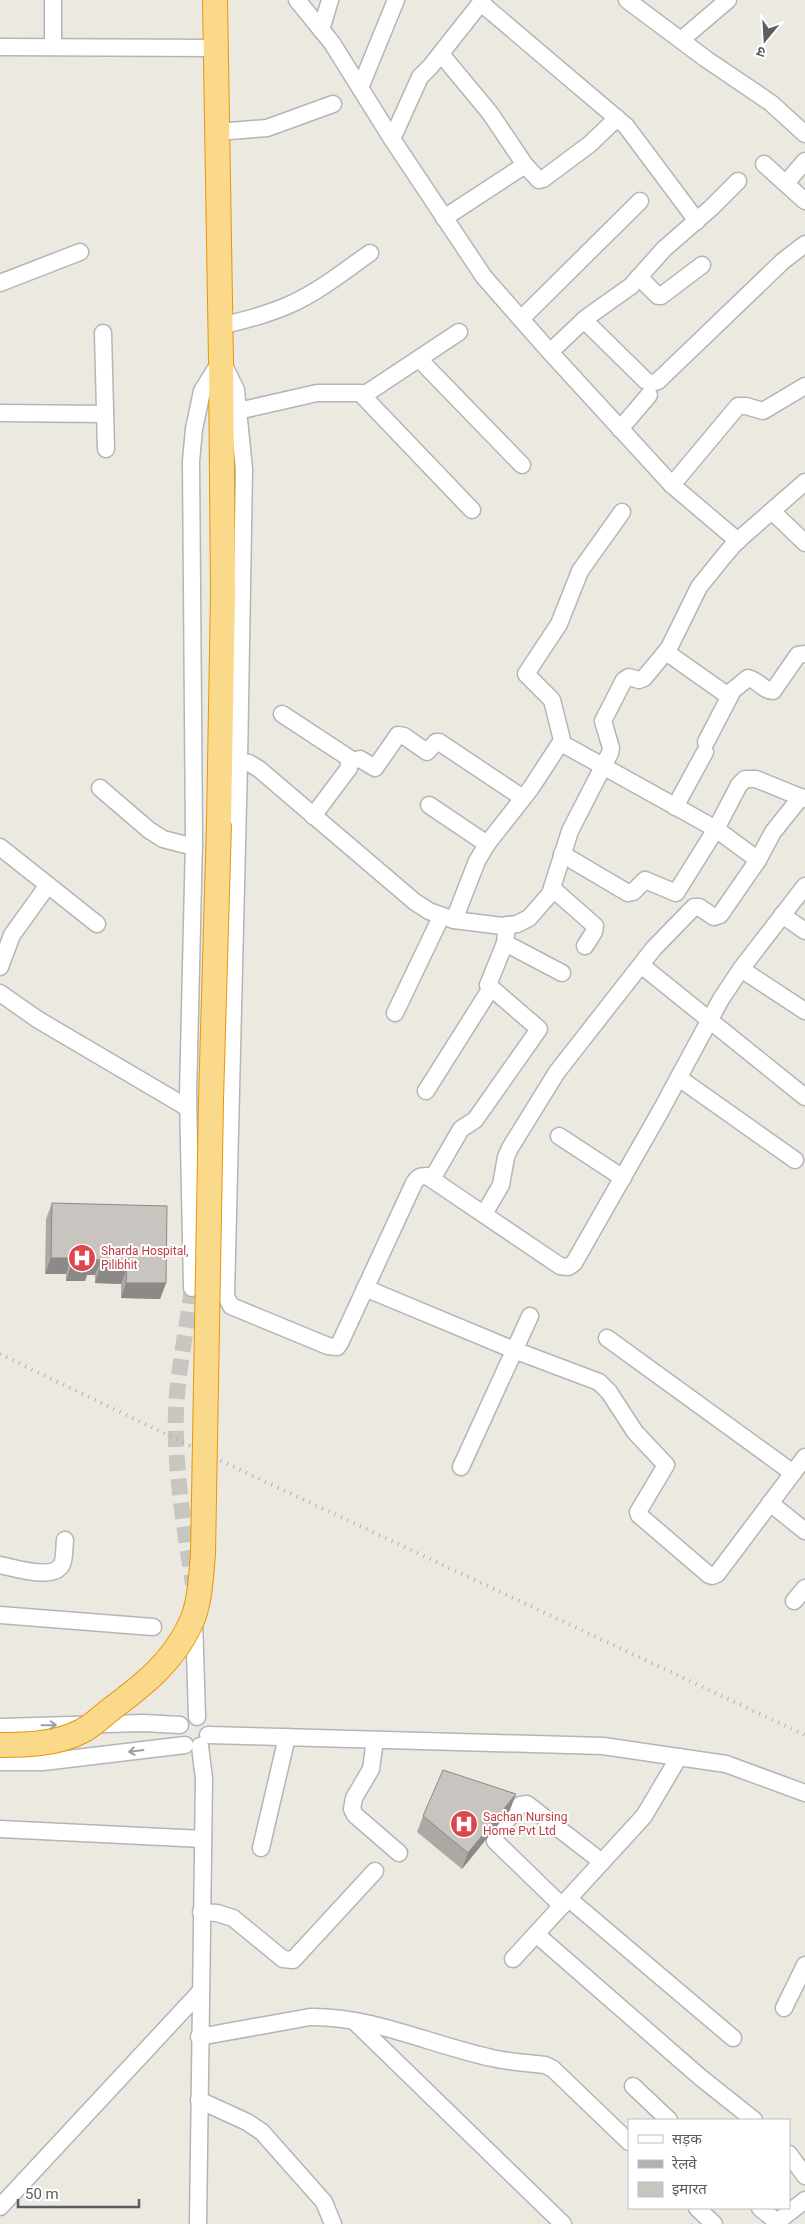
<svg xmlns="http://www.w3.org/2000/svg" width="805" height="2224" viewBox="0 0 805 2224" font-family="Roboto,'Noto Sans Devanagari',sans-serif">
<rect width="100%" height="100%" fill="#ece9e1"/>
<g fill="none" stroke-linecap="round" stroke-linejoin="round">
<path stroke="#c8c6c1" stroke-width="16" stroke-dasharray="16 8" stroke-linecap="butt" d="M192 1288C187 1328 178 1369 176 1409 174 1468 184 1526 193 1584"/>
<g stroke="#b2b5b9" stroke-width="19">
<g id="minor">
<path d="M297 0 332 43 392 139 484 277 550 352 672 485 738 541"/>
<path d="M627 0 706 59 771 103 805 134"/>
<path d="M481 3 626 126 697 221"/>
<path d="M321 30 330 0"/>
<path d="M681 40 728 0"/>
<path d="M0 47 216 48"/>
<path d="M53 47V0"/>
<path d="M441 54 490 113 525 165 539 180 543 179 590 144 617 118"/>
<path d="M360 88 396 0"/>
<path d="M217 132 267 128 333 104"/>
<path d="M392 139 420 77 430 67 483 0"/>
<path d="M764 164 805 201"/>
<path d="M786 183 805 161"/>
<path d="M444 218 525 165"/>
<path d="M639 277 658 296H661L702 265"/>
<path d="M0 283 80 252"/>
<path d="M521 319 640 201"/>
<path d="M584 320 646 381 652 383 658 381 783 261 805 244"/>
<path d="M221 326C245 320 269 314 291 304 320 291 344 271 370 253"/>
<path d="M103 333 106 449"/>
<path d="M550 352 586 318 631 286 664 249 711 208 738 181"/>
<path d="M420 360 522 465"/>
<path d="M224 365 236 390 244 469 239 762 226 1296 231 1306 328 1346 337 1347 340 1343 414 1183C418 1177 420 1176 427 1176L560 1266 568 1267 574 1263 660 1112 721 999 741 969 805 886"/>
<path d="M361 394 472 510"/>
<path d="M238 411 317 393H367L459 332"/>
<path d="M0 413 105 414"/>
<path d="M620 429 649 395"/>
<path d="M672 485 738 406H746L763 411 805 386"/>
<path d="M773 512 805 543"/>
<path d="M666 652 727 695 748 678C758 680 764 691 773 691L798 655 805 654"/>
<path d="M282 714 349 758V768L313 816"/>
<path d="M706 742 731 694"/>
<path d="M563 744 552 700 526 674 559 624 580 571 622 512"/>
<path d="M350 761 360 759 375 768 398 735 404 736 427 752 436 742H439L523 798"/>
<path d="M239 762 249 763 259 769 415 902 429 911 454 920 502 926 517 924 529 918 550 894 570 831 610 753 611 748 603 721 624 680 629 677 639 680 644 678 669 648 699 587 724 556 735 543 805 482"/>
<path d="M100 788 149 830 163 839 194 847"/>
<path d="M429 805 487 844"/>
<path d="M675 807 705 752"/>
<path d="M0 847 97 924"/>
<path d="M562 854 628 893 633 892 645 880 676 893 716 829 739 785 745 779H756L805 799"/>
<path d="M552 888 595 926 594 932 585 946"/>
<path d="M782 915 805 931"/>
<path d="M454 920 477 861 487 844 531 788 559 745 563 744 716 829 758 860"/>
<path d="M505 943 562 973"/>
<path d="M641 965 805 1097"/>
<path d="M0 967 12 935 48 885"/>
<path d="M741 969 805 1011"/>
<path d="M0 993 37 1019 188 1108"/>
<path d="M395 1013 441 917"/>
<path d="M679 1078 795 1160"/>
<path d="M426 1091 491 988"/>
<path d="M559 1136 623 1178"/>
<path d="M432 1179 461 1129 475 1120 539 1029 488 985 505 943 507 925"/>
<path d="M484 1214 501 1185 506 1157 510 1148 557 1072 654 948 694 907H699L714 917 720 915 758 860 773 832 801 797"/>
<path d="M192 1288 188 1095 194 840 191 461 194 429 202 391 220 362"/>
<path d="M365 1288 514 1350 599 1382 609 1392 635 1432 666 1465 638 1512 639 1515 709 1575 712 1576 717 1574 805 1457"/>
<path d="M607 1338 793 1473"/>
<path d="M461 1467 530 1316"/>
<path d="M770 1503 805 1531"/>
<path d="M0 1565C15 1568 54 1581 62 1564 65 1558 64 1547 65 1540"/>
<path d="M794 1601 805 1588"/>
<path d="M0 1615 153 1627"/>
<path d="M194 1619 197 1717"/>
<path d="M0 1727 143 1723 180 1725"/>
<path d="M208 1735 603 1746 726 1764 805 1793"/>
<path d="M375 1740 371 1769 354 1798 352 1809 355 1815 399 1853"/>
<path d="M0 1762H43L185 1745"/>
<path d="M0 1829 203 1839"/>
<path d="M261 1848 287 1737"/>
<path d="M569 1899 733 2038"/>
<path d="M562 1906 495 1841 496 1833 520 1805 527 1804 602 1862"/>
<path d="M201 1912 217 1913 233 1918 283 1959 293 1960 375 1871"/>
<path d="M536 1934 700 2077 754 2120"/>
<path d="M513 1959 644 1816 679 1757"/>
<path d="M784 2008 805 1965"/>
<path d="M355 2022 563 2224"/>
<path d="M199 2037 310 2017C373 2016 431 2045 492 2058 509 2062 528 2063 545 2065L553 2069 629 2142"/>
<path d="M633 2086 669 2120"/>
<path d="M199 2100 247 2122 262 2132 324 2202 333 2224"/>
<path d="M789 2154 805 2176"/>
<path d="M0 2207 200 1992"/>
<path d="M697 2208 714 2224"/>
<path d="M760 2208 777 2222 805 2200"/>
<path d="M198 2224 204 1779 200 1746"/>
</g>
</g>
<g stroke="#e79707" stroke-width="26">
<path id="highway" d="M215 0 221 361 223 594 219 823"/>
</g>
<use href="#minor" stroke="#fff" stroke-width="16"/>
<use href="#highway" stroke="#fad98b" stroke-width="24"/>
<path stroke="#b0b1b2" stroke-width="4" stroke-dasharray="1 6" stroke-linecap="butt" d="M0 1354 232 1466 805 1735"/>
<g stroke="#e79707" stroke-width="26" stroke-linecap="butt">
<path id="highway-bridge" d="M0 1745C27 1745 58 1744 82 1731 92 1726 101 1717 110 1710 142 1686 172 1663 190 1625 200 1606 201 1576 203 1554L211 1100 219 823"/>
</g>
<use href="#highway-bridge" stroke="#fad98b" stroke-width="24"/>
</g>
<g fill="#aca9a4">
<path d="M52 1203 166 1283 160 1299 121 1298V1284L95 1283V1275H87L85 1281H66V1274H45L46 1219Z"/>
<path d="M510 1810 462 1869 417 1832 423 1816Z"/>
</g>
<g fill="#8c8986">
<path d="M51 1258H71L66 1274H45Z"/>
<path d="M91 1259 101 1260 95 1275H87L85 1281H66L71 1265Z"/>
<path d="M100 1267 127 1268 121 1284 95 1283Z"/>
<path d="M126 1283H166L160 1299 121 1298Z"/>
<path d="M516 1794 510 1810 462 1869 468 1853Z"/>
</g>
<g fill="#c8c4bf" stroke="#8c8986">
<path d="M52 1203 167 1206 166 1283H126L127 1268 100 1267 101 1260 91 1259 90 1266 71 1265V1258H51Z"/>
<path d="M443 1770 516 1794 468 1853 423 1816Z"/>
</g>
<defs><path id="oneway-shaft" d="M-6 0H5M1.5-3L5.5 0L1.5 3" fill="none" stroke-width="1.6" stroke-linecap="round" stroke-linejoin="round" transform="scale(1.25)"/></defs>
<g stroke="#9c9ea1">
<use href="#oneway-shaft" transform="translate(49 1725) rotate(-1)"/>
<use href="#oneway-shaft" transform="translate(136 1751) rotate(173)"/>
</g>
<defs>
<g id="hospital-disc" transform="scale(1.4375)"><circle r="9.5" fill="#e0444e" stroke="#fff"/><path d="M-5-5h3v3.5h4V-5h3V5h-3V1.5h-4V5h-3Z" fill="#fff"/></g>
</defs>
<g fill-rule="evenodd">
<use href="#hospital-disc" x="82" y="1258"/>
<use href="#hospital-disc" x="464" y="1824"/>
</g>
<g text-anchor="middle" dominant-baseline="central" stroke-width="4" stroke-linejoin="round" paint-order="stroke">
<g font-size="12" fill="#be3a42" stroke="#fff" text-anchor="start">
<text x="101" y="1251">Sharda Hospital,<tspan x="101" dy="14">Pilibhit</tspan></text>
<text x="483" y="1817">Sachan Nursing<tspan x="483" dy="14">Home Pvt Ltd</tspan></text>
</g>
</g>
<rect x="628" y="2119" width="162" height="90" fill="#ffffff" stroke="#bdbfc0"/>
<rect x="638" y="2135" width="25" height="8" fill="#ffffff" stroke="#bdbfc0"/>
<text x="672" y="2144" font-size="15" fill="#5a5e62">सड़क</text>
<rect x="638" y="2160" width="25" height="8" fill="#b0b1b2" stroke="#bdbfc0"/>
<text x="672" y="2169" font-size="15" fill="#5a5e62">रेलवे</text>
<rect x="638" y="2182" width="25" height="15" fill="#c8c4bf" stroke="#bdbfc0"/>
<text x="672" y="2194" font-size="15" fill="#5a5e62">इमारत</text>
<g transform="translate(765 40) rotate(198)" stroke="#ffffff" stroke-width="4" paint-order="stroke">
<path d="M0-4L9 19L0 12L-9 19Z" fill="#5a5e62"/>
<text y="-8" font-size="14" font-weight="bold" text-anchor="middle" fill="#5a5e62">उ</text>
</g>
<path d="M18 2199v8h121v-8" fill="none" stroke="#5a5e62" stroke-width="2.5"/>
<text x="25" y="2199" font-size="15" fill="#5a5e62" stroke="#ffffff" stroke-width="4" paint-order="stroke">50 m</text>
</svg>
